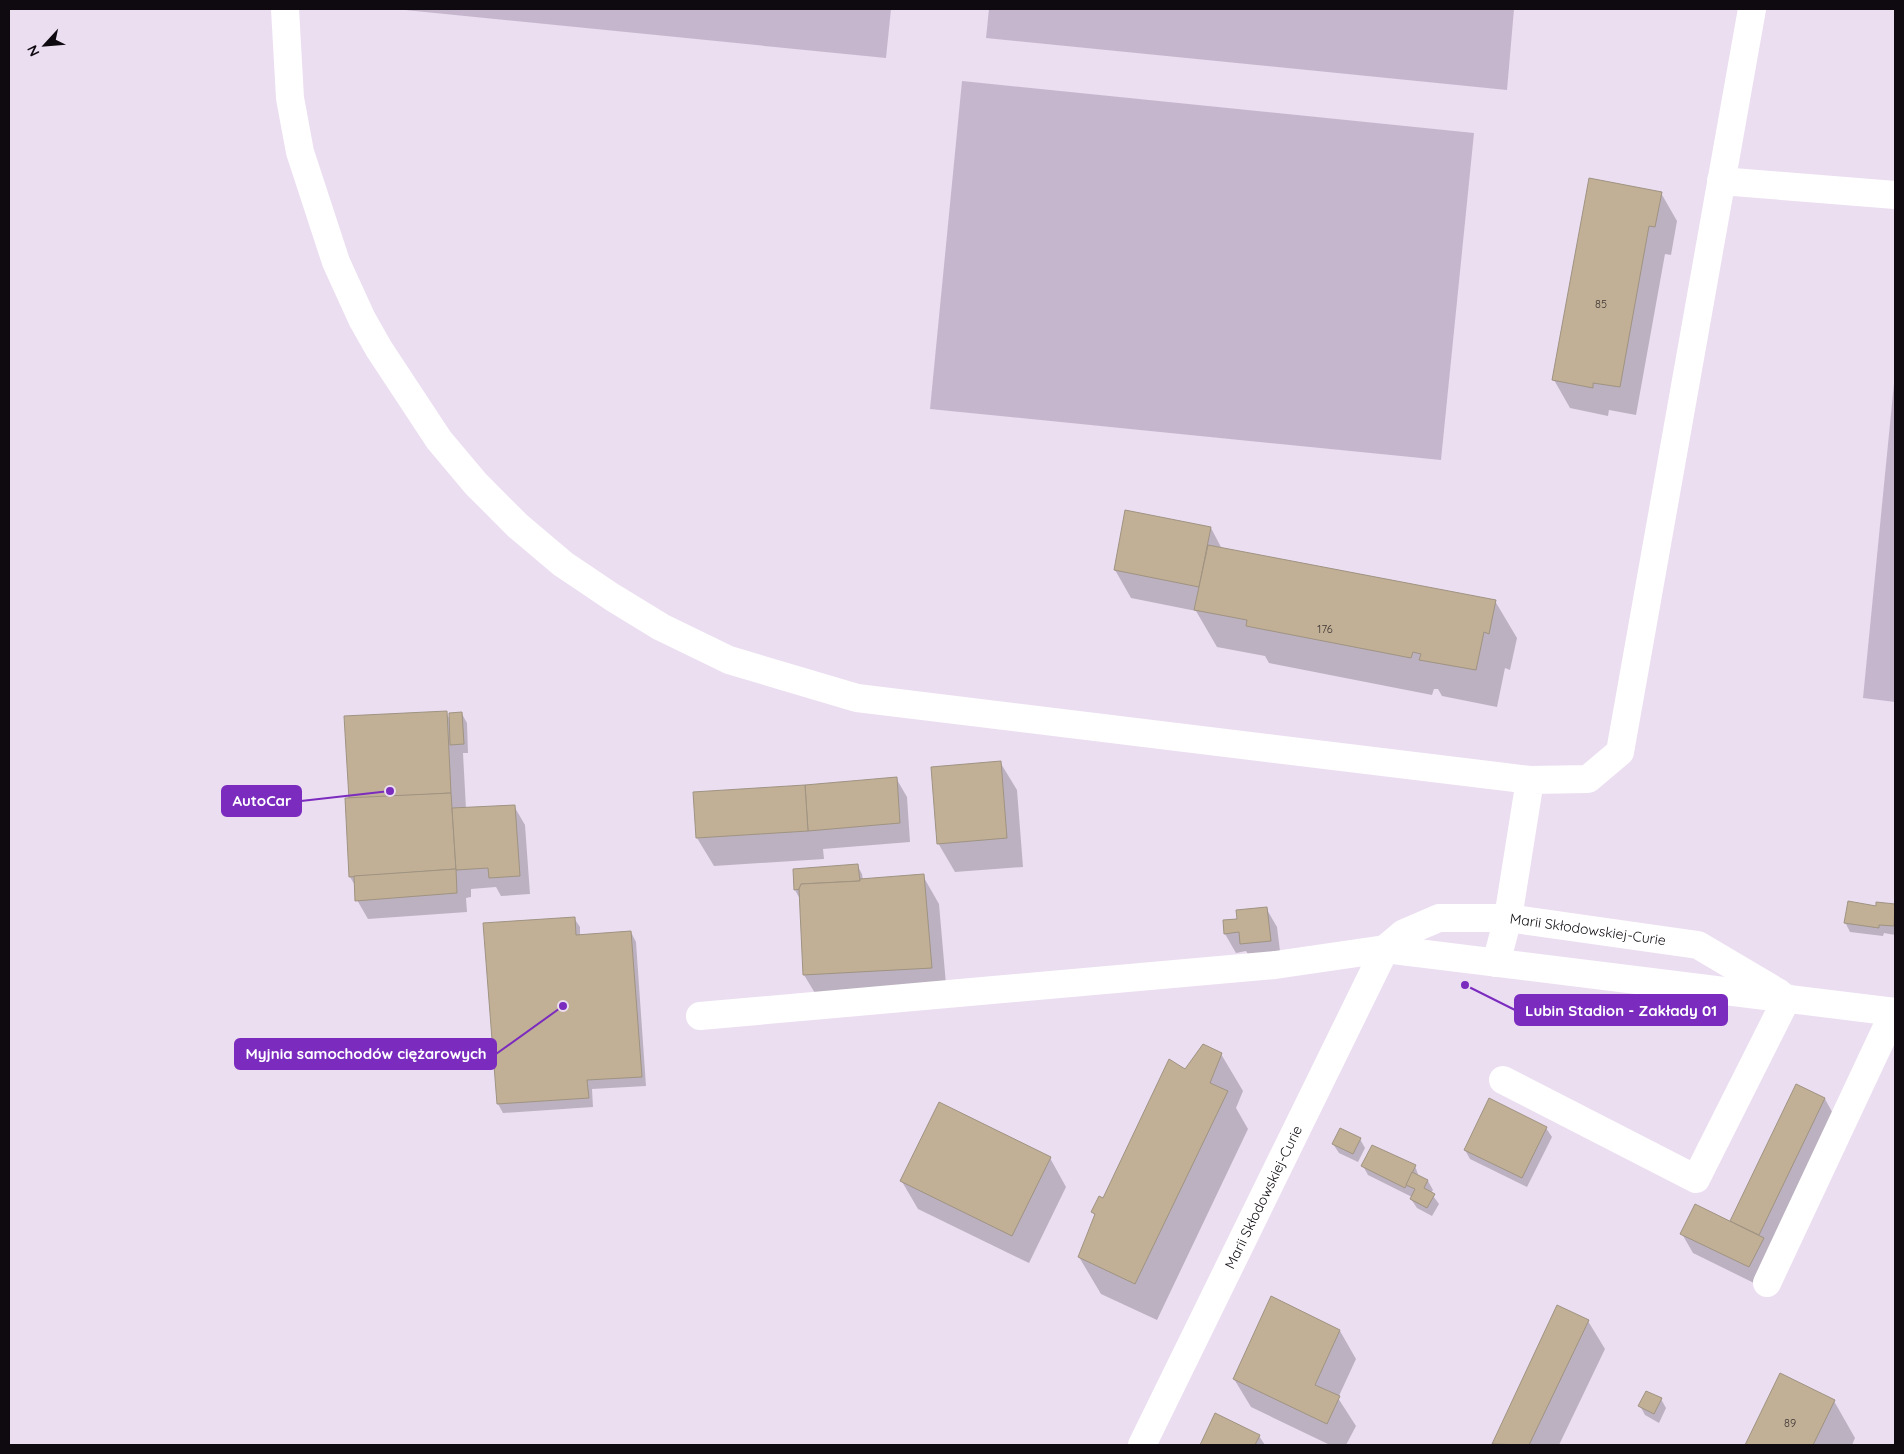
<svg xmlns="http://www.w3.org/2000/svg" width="1904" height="1454" viewBox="0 0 1904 1454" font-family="Quicksand,sans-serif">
<rect width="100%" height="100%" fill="#ebdef1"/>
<g fill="#c6b6cd">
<path d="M395 9H891L886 58Z"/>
<path d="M989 9H1514L1507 90 986 38Z"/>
<path d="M962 81 1474 133 1441 460 930 409Z"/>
<path d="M1895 373V702L1863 698Z"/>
</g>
<g fill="#0003">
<path d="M1661 193 1677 221 1671 255 1665 254 1636 415 1609 410 1608 416 1570 408 1554 380Z"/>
<path d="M1211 528 1222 549 1495 601 1517 638 1510 670 1505 668 1497 707 1442 696 1438 689H1434L1432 695 1269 663 1265 656 1217 647 1196 611 1131 598 1115 570Z"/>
<path d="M446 712 450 720 462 714 467 723 468 753H463L466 809 514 806 525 825 530 894 501 896 496 887 471 889V897L466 898 467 912 368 919 357 900 356 887 350 877 347 799H351Z"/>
<path d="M1000 762 1017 790 1023 867 955 872 938 843Z"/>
<path d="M896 778 907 797 910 842 823 849 824 859 714 866 697 838Z"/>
<path d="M857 865 862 874 863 880 923 876 939 904 947 996 821 1003 804 975 800 899 795 890Z"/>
<path d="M1878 903 1895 906V935L1884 933 1883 936 1850 932 1845 922 1877 907Z"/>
<path d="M1266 908 1277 927 1281 959 1253 962 1246 951 1236 953 1225 934 1238 920Z"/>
<path d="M574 918 580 927V936L631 932 636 942 646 1086 592 1089 593 1107 503 1113 498 1104Z"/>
<path d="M1221 1054 1243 1091 1236 1108 1248 1129 1157 1320 1101 1294 1079 1257 1095 1216 1093 1212 1104 1199 1186 1070Z"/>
<path d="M1797 1085 1825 1099 1841 1128 1760 1286 1693 1253 1682 1234 1734 1224 1731 1221Z"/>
<path d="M1546 1128 1552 1137 1527 1187 1470 1159 1465 1150Z"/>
<path d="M1360 1139 1365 1148 1358 1162 1339 1153 1333 1144Z"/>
<path d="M1050 1158 1066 1187 1029 1263 918 1209 901 1180Z"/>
<path d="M1363 1166H1415L1419 1177 1428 1181 1433 1190 1431 1193 1439 1204 1432 1216 1417 1208 1411 1199 1412 1197 1368 1175Z"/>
<path d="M1558 1306 1588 1321 1605 1349 1559 1445H1494Z"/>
<path d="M1340 1331 1356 1359 1338 1398 1356 1426 1346 1445H1330L1251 1407 1234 1379Z"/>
<path d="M1781 1375 1834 1401 1855 1438 1852 1445H1746Z"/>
<path d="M1661 1399 1666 1408 1659 1423 1645 1415 1640 1406Z"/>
<path d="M1216 1414 1259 1436 1265 1445H1201Z"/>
</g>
<g fill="#c2b096" stroke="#9f9382">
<path d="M1589 178 1662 192 1655 227 1649 226 1620 387 1593 383V388L1552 380Z"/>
<path d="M1125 510 1211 527 1199 587 1114 570Z"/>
<path d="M1208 545 1496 600 1489 634 1484 632 1476 670 1419 660 1421 654 1413 652 1411 658 1246 626 1247 620 1194 610Z"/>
<path d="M447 711 451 793 349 799 344 716Z"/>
<path d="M462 712 464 744 450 745 449 713Z"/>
<path d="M1001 761 1007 838 937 844 931 767Z"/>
<path d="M897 777 900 823 808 831 805 785Z"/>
<path d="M805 785 808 831 696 838 693 792Z"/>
<path d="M451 793 456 869 349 877 345 798Z"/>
<path d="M515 805 520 876 489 878 488 868 456 870 452 808Z"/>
<path d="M858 864 860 881 801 884 800 889 794 890 793 869Z"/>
<path d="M456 869 457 893 355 901 354 876Z"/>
<path d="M924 874 932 968 803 975 799 889 801 884 860 881V879Z"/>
<path d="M1848 901 1876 906V902L1895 904 1894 926 1879 925V928L1844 923Z"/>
<path d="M1267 907 1271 941 1240 944 1239 932 1224 934 1223 920 1237 919 1236 910Z"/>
<path d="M575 917 576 935 631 931 642 1077 587 1080 589 1098 497 1104 483 923Z"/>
<path d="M1203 1044 1222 1053 1210 1083 1228 1091 1135 1284 1078 1257 1095 1214 1091 1212 1099 1196 1103 1198 1169 1059 1185 1069Z"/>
<path d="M1796 1084 1825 1098 1759 1235 1730 1221Z"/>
<path d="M1489 1098 1547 1127 1522 1178 1464 1150Z"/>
<path d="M939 1102 1051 1157 1012 1236 900 1181Z"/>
<path d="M1340 1128 1361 1138 1353 1154 1332 1144Z"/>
<path d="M1372 1145 1416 1165 1405 1188 1361 1166Z"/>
<path d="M1412 1172 1428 1180 1424 1188 1435 1194 1427 1208 1410 1199 1415 1189 1406 1185Z"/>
<path d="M1695 1204 1764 1238 1749 1267 1680 1234Z"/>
<path d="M1271 1296 1340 1330 1315 1385 1340 1396 1327 1424 1233 1379Z"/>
<path d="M1557 1305 1589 1320 1529 1445 1492 1444Z"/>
<path d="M1780 1373 1835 1400 1813 1445H1745Z"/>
<path d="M1646 1391 1662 1398 1654 1414 1638 1406Z"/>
<path d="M1215 1413 1260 1435 1255 1445H1200Z"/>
</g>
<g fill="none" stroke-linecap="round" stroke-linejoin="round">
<g stroke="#fff" stroke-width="28">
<path d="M285 9 290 98 300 152 336 262 362 319 379 349 439 440 476 484 518 526 563 564 612 597 661 627 729 660 857 698 1530 780"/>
<path d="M1721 181 1895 195"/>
<path d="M1496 963 1508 918 1530 780 1588 779 1620 752 1752 9"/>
<path d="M700 1016 1275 965 1385 949 1895 1012"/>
<path d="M1503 1080 1696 1179 1787 998"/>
<path d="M1767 1283 1894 1012"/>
<path id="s1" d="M1142 1445 1385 949 1404 933 1439 918H1508L1698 945 1779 993"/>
</g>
</g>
<g text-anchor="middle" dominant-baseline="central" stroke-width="5" stroke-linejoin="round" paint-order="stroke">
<g font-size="11" fill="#3b3432">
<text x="1601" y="304">85</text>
<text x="1325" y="629">176</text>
<text x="1790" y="1423">89</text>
</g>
<g font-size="14" fill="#0e0a10" stroke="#ebdef1">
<text stroke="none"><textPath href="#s1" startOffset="765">Marii Skłodowskiej-Curie</textPath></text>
<text stroke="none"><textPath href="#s1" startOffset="276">Marii Skłodowskiej-Curie</textPath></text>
</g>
</g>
<path fill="none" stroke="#7b2cbf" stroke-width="2" d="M390 791L301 801M1465 985L1515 1010M563 1006L496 1054"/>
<g fill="#7b2cbf" stroke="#ebdef1" stroke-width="2">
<circle cx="390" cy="791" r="5"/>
<circle cx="1465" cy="985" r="5"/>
<circle cx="563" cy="1006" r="5"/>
</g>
<g fill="#7b2cbf" stroke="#7b2cbf" stroke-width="2">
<rect x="222" y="786" width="79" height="30" rx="5"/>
<rect x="1515" y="995" width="212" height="30" rx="5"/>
<rect x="235" y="1039" width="261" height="30" rx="5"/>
</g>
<g font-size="15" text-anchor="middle" font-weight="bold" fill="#fff">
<text x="262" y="806">AutoCar</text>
<text x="1621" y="1016">Lubin Stadion - Zakłady 01</text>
<text x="366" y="1059">Myjnia samochodów ciężarowych</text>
</g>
<rect width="1904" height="1454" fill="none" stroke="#0e0a10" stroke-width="20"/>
<g transform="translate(45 45) rotate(244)" stroke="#ebdef1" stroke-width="4" paint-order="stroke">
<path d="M0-4L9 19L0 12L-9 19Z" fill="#0e0a10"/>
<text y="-8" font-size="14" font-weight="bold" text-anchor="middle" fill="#0e0a10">N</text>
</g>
</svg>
